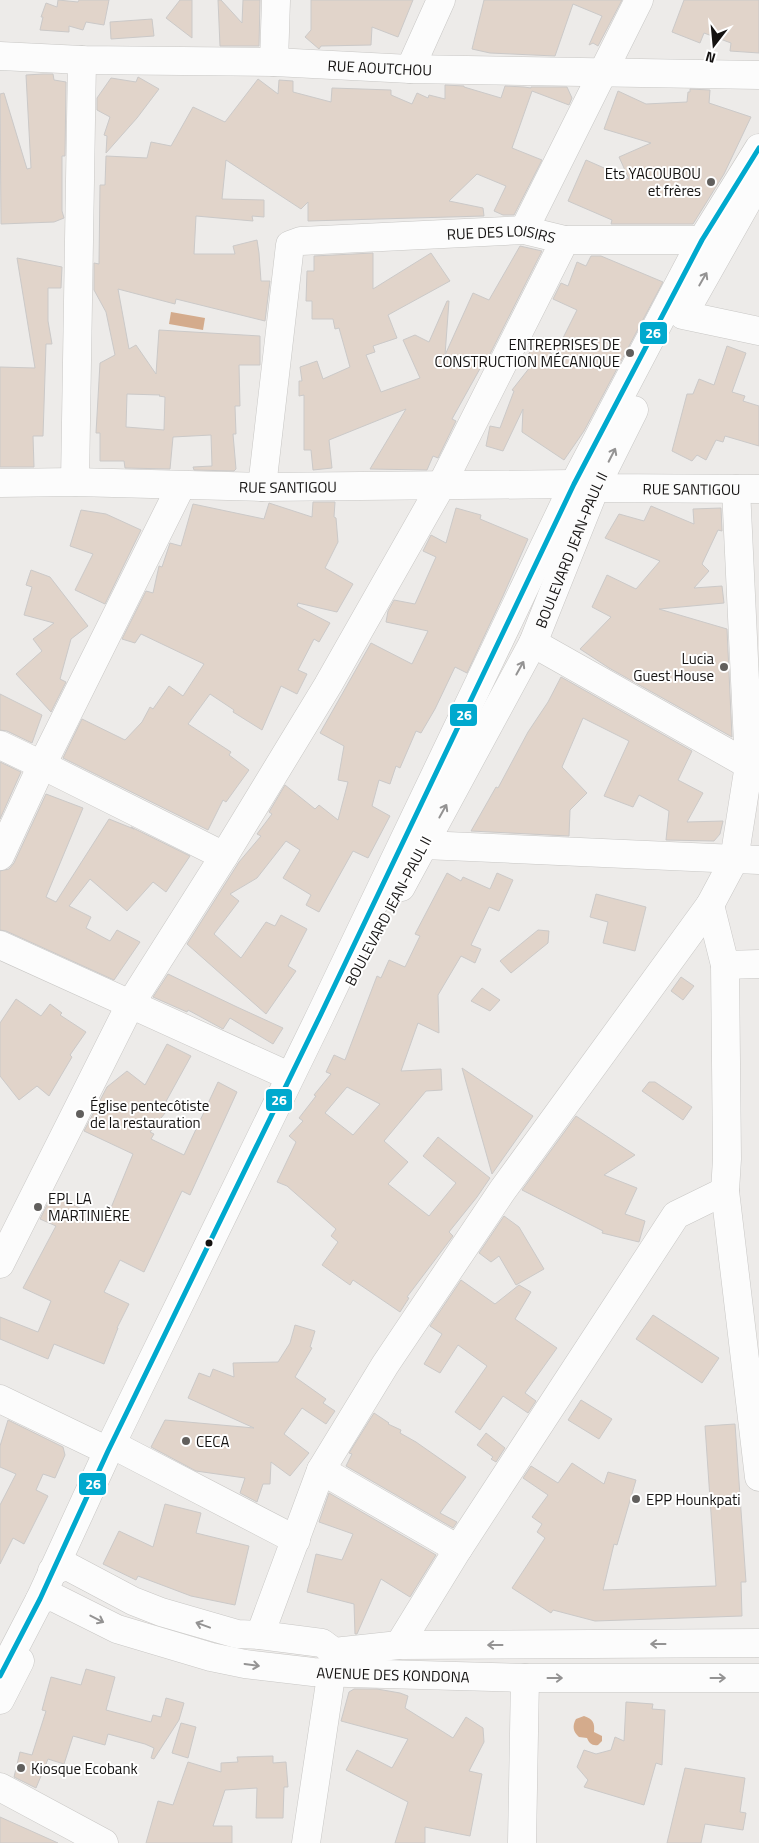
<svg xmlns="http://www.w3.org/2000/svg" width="759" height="1843" viewBox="0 0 759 1843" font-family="'Titillium Web',sans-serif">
<rect width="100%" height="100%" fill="#edebe9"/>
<g fill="#d4ab8c">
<path d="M171 312 205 318 203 330 169 324Z"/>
<path d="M584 1716C593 1719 595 1723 594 1732L602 1736V1741L598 1745C592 1746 589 1743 587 1738L579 1737C573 1732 572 1726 576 1719Z"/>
</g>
<g fill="#e1d4ca" stroke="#cbc9c8" fill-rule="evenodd">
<path d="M58 0 78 2 79 0H109L104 25 86 22 83 30 69 26V32L40 30 43 17H41L46 3 57 7Z"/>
<path d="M180 0H192V38L166 18Z"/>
<path d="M218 0H221L242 23 243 0H260L259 46H220Z"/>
<path d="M311 0H413L398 37 372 27 371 45 321 46 319 49 305 37 311 30Z"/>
<path d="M484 0H622L598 46 593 43 589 45 602 16 573 4 555 56 490 53 472 49Z"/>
<path d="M684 0H759V53L730 51 731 43 704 33 700 43 672 32Z"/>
<path d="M152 19 154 36 111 39 110 22Z"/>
<path d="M43 74H53L54 80 66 82 65 156H62V211L64 218 54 222 1 224 0 94 4 93 27 169 31 168 26 75Z"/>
<path d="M138 77 159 89 137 118 106 153 107 136 104 135 110 117 97 110V98L111 78 136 82Z"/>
<path d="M258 79 278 94 279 80 293 81V92L331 102 332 88 391 90V95L412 104 417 93 428 98 429 95 445 99V85L464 86V87L501 98 505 86 524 87 531 88V87H567L572 98 569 105 532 91 512 148 542 160 514 215H503L494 211 506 186 477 174 449 201 483 208 484 216 308 221V202L301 209 226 160 222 199 264 200V217L252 216 253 221 196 216 194 254H235L233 246 257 240 259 253 261 281H270L265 321 176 299 175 304 118 289 129 349 136 345 156 374 159 330 260 336V365H239L240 406H235L236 434H233L236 469 234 471 194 470 193 467 212 466 211 435 173 437 170 469 125 468 124 461H100V433H96L100 363 115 355 106 312 94 290V263L99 264 100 185H105L106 156 147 158 151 142 171 146 193 107 225 122ZM127 394 160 395 159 396 165 397 164 430 126 427Z"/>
<path d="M690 89 710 90 709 103 751 117 724 174 693 224H611L612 220 568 201 586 160 629 179 619 157 651 143 604 129 618 91 646 104 687 102 688 92H690Z"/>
<path d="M520 246 542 251 484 366 482 365 452 419 456 421 438 458 433 456 427 470 370 469 406 409 329 440 332 468 313 470 311 450H304V395L299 396V381H302L300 367 317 361 323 379 350 367 339 328 335 329 333 319H312V301H306L307 271H314V256L373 253V289L431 253 450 281 388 315 397 338 373 346 375 352 366 355 381 392 420 378 403 340 415 335 429 342 447 301H449L445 355 473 293 489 300Z"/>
<path d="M591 256H601L663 282 584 431 564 460 522 432 523 409 503 451 486 446 490 426 500 428 514 391 512 390 534 362 526 358 535 344 543 349 545 348 554 356 577 310 553 299 561 283 568 286 577 262 586 266Z"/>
<path d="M17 258 62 267 61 288H48V321L52 344H46L43 436H33L34 467H0V367L35 368Z"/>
<path d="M727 346 746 353 732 392 745 396 743 401 759 406V446L725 436 723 442 716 440 706 460 697 455 692 461 672 451 687 394H693L699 379 714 385Z"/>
<path d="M313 502H335L334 517 336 518 338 542 325 568 353 584 337 612 298 603 297 606 330 623 319 642 314 639 298 670 307 674 297 694 281 686 262 730 233 712 234 710 210 694 188 724 231 752 229 755 249 770 226 802 223 800 208 830 63 758 82 719 125 740 142 722 150 707 153 709 169 686 183 696 204 664 141 634 135 643 122 639 146 591 153 593 159 566 162 567 170 543 181 546 193 504 264 519 269 503 312 517Z"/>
<path d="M651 506 694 524 693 509 721 508 722 531 718 530 702 564 709 571 694 588 722 586 724 603 659 609 727 629 732 737 609 668 580 649 611 617 592 607 607 575 636 589 660 561 605 538 619 514 644 521Z"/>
<path d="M456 508 481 515 480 519 528 539 503 596 467 673 455 667 435 709 421 733 416 731 400 768 396 766 390 784 379 780 372 806 390 816 368 858 353 851 319 912 306 905 311 895 283 878 300 850 286 841 257 878 230 894 239 901 214 934 241 958 266 922 275 926 281 915 307 929 288 966 296 971 266 1014 187 944 239 862 261 836 257 834 272 814 269 812 285 785 315 809 319 805 338 820 348 782 338 780 344 746 320 733 371 643 412 664 428 631 386 622 388 611 394 600 415 604 436 557 423 551 431 535 446 543Z"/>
<path d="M81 510 106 514 141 530 105 604 75 590 93 554 70 546Z"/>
<path d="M31 570 50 577 88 626 71 639 60 679 66 682 51 712 16 674 42 651 33 639 54 623 24 615 32 587 26 585Z"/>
<path d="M561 677 692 751 678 780 703 793 687 822 723 821 720 834 714 841 666 840 669 811 639 795 633 807 604 796 629 741 583 718 562 767 587 793 570 810 569 836 471 831 496 787 498 788 528 732 548 702Z"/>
<path d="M0 694 42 715 32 743 7 731 0 730Z"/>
<path d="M0 762 21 772 0 819Z"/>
<path d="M46 794 83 808 46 897 56 902 109 819 134 829 131 827 190 856 166 892 153 882 127 911 90 879 69 906 91 917 86 928 110 941 117 930 140 942 114 980 6 931 0 930V871L9 869 14 863Z"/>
<path d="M447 873 461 881 463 877 490 889 497 873 513 880 499 911 489 907 471 945 481 949 475 963 461 956 438 995 439 1033 418 1023 401 1071 441 1069 442 1090 426 1091 384 1141 408 1162 388 1184 429 1216 456 1183 423 1156 438 1137 490 1178 477 1197 449 1232 453 1236 407 1297 409 1298 400 1312 353 1280 350 1285 322 1265 338 1242 331 1236 336 1229 287 1186 277 1182 296 1142 289 1136 303 1121 299 1118 316 1096 314 1095 331 1074 326 1072 334 1055 345 1060 377 976 381 978 389 960 405 967 420 936 415 934ZM347 1087 380 1104 353 1135 325 1113Z"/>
<path d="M596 894 646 907 635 951 603 943 608 922 590 917Z"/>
<path d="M538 930 549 931 548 943 511 973 500 961Z"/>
<path d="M168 974 237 1007 283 1028 273 1044 230 1018 223 1029 188 1010 187 1012 153 997Z"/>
<path d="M681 977 694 986 683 1000 671 991Z"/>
<path d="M482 988 500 1000 490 1011 471 1001Z"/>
<path d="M16 999 41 1016 50 1004 62 1013 60 1015 86 1032 70 1055 72 1057 49 1096 37 1086 19 1100 0 1076V1023Z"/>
<path d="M167 1044 191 1056 164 1105 169 1108 150 1132 154 1134 151 1139 184 1155 218 1082 237 1092 190 1195 182 1191 144 1272 120 1260 104 1292 129 1304 117 1328H118L104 1364 54 1344 48 1359 0 1339V1317L38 1332 51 1301 23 1288 56 1226 40 1219 52 1195 106 1220 133 1154 84 1131 107 1087 127 1071 145 1085Z"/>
<path d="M462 1068 533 1116 492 1174Z"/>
<path d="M649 1082H655L692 1107 683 1120 642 1091Z"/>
<path d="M576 1116 635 1155 604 1175 637 1188 625 1214 645 1221 639 1242 602 1233 603 1231 522 1190Z"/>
<path d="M504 1216 519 1227 544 1269 516 1285 499 1256 491 1262 479 1253Z"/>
<path d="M461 1280 495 1304 519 1285 531 1292 515 1319 557 1348 525 1393 536 1401 528 1413 503 1396 480 1430 455 1412 487 1366 458 1345 440 1373 424 1364 442 1334 430 1326Z"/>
<path d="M653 1315 719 1358 702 1383 636 1339Z"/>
<path d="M295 1325 315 1331 310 1347 312 1348 295 1377 326 1399 323 1403 335 1411 326 1424 302 1408 284 1434 309 1453 290 1476 271 1462 270 1484H263L257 1502 240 1493 245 1478 196 1471 151 1447 165 1420 254 1428 188 1398 199 1373 210 1377 213 1369 234 1377 233 1363 278 1362 290 1343Z"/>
<path d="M581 1400 612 1419 599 1439 568 1420Z"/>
<path d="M374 1413 389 1423 388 1424 401 1430 400 1433 416 1442 466 1477 440 1513 457 1522 453 1528 346 1466 352 1454 349 1453Z"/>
<path d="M8 1420 63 1447 65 1455 55 1478 43 1474 36 1490 48 1496 24 1544 13 1538 0 1564V1505L16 1474 0 1467V1446Z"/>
<path d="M735 1424 746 1582H741L742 1616 595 1621 553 1610 551 1613 512 1588 545 1538 537 1532 542 1524 532 1517 548 1495 523 1478 531 1466 558 1483 572 1463 604 1484 608 1472 636 1480 617 1545 614 1544 603 1590 716 1586 705 1426Z"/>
<path d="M486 1433 505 1448 496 1462 491 1459 493 1457 477 1445Z"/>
<path d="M329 1493 436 1555 410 1597 381 1579 357 1634H355L354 1604 307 1592 316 1554 342 1560 353 1534 319 1522Z"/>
<path d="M165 1504 201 1513 196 1533 249 1546 235 1605 191 1596 138 1576 136 1580 103 1564 119 1531 153 1547Z"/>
<path d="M86 1669 115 1677 106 1710 151 1722 153 1715 161 1717 166 1698 184 1703 179 1720 154 1759 151 1758 154 1748 145 1744 108 1734 105 1745 73 1736 64 1764 48 1759 36 1788 14 1777 20 1752 32 1755 46 1711 42 1710 51 1677 81 1685Z"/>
<path d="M354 1689H377L400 1693 408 1696 405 1708 453 1738 466 1717 483 1728 484 1742 469 1771 482 1774 470 1836 425 1827V1843H395L408 1802 346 1770 357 1750 392 1768 408 1739 341 1721 349 1692Z"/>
<path d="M626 1702 653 1704 652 1709 665 1710 662 1765 656 1763 644 1805 584 1787 588 1780 577 1767 584 1750 596 1754 611 1750 615 1737 624 1741Z"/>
<path d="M181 1723 196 1727 188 1758 172 1753Z"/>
<path d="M273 1756V1763L286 1762 288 1787H284L283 1818H256L257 1788 225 1790 213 1826H232V1843H146L158 1801 173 1805 188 1762 221 1772V1763L238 1762 237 1757Z"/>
<path d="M685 1768 745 1778 740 1812 746 1813 743 1830 705 1824 701 1843H667Z"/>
<path d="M0 1817 58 1843H0Z"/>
</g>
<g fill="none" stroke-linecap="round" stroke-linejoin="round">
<g stroke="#c8c7c5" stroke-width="29">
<g id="minor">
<path id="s1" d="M0 56 82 60 274 62 410 69 759 75"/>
<path d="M274 62 276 0"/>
<path d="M410 69 441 0"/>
<path d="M524 230 639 0"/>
<path d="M683 315 759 331"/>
<path d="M75 482 82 60"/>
<path id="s2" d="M0 483 75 482 262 487 574 484 595 488 759 489"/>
<path id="s3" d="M262 487 290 245 301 241 524 230 565 240H702"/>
<path d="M533 643 749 765"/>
<path d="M0 745 42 765 224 856"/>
<path d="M424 845 759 860"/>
<path d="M0 856 42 765 181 486"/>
<path d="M710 905 725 965 727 1159 725 1191 759 1477"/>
<path d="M0 945 289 1076"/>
<path d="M725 965 759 964"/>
<path d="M0 1264 131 1003 224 856 328 685 442 484 565 240"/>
<path d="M0 1399 108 1451 119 1448 296 1540"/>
<path d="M321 1470 458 1549"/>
<path d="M52 1571 67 1566 133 1601 161 1612 237 1634 260 1635 322 1643 334 1652 399 1645 759 1643"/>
<path id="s4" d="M40 1599 53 1597 117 1629 211 1657 245 1664 313 1672 525 1678H759"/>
<path d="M260 1635 321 1470 385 1365 502 1191 710 905 734 860 749 765 736 489"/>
<path d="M399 1645 458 1549 676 1215 725 1191"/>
<path d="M0 1787 104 1843"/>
<path d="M306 1843 334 1656"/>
<path d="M522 1843 525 1678"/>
</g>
</g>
<g stroke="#c8c7c5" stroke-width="29">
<g id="major">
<path d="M685 312 756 186"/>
<path id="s5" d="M401 887 533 643 595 488 634 410"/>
<path d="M0 1676 40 1599 108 1451 320 1016 574 484 702 240 759 148"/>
<path d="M0 1700 20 1661"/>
</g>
</g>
<use href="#minor" stroke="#fcfcfc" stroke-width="28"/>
<use href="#major" stroke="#fcfcfc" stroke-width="28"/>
<g stroke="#fff" stroke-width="9">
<path id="bus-1" d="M0 1676 40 1599 108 1451 320 1016 574 484 702 240 759 148"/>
</g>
<use href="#bus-1" stroke="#00a9ce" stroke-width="5"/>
</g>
<defs><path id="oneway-shaft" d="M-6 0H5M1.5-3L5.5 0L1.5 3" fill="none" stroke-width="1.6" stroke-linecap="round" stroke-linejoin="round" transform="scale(1.25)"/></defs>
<g stroke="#949393">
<use href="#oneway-shaft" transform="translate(703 279) rotate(-60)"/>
<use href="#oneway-shaft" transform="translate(612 455) rotate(-63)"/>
<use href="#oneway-shaft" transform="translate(520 668) rotate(-61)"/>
<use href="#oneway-shaft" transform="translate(443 811) rotate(-61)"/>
<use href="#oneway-shaft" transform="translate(97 1619) rotate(27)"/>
<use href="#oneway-shaft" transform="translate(203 1625) rotate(-160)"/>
<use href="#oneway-shaft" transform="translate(658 1644) rotate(180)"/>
<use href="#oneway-shaft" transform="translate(495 1645) rotate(180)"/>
<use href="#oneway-shaft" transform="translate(252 1665) rotate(8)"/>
<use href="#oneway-shaft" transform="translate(555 1678)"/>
<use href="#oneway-shaft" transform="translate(718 1678)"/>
</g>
<g fill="#615f5d" stroke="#fff" stroke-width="2">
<circle cx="711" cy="182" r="5"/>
<circle cx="630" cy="353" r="5"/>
<circle cx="724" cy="667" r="5"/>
<circle cx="80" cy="1114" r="5"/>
<circle cx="38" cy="1207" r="5"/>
<circle cx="186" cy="1441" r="5"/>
<circle cx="636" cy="1499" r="5"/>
<circle cx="21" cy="1768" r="5"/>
</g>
<circle fill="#151312" stroke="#fff" stroke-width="2" cx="209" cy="1243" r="4.5"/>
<g text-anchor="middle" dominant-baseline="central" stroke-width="4" stroke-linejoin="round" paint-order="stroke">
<g font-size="15" fill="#151312" stroke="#fff">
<text stroke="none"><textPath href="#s1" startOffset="380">RUE AOUTCHOU</textPath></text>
<text stroke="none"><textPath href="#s3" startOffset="456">RUE DES LOISIRS</textPath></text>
<text stroke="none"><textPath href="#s2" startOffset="288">RUE SANTIGOU</textPath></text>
<text stroke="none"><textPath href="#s2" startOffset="692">RUE SANTIGOU</textPath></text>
<text stroke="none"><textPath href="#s5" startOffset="378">BOULEVARD JEAN-PAUL II</textPath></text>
<text transform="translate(388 911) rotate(-62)">BOULEVARD JEAN-PAUL II</text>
<text stroke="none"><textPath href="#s4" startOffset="366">AVENUE DES KONDONA</textPath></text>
</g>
<g font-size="15" fill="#151312" stroke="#fff" text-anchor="start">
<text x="701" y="173" text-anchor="end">Ets YACOUBOU<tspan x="701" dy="17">et frères</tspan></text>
<text x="620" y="344" text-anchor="end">ENTREPRISES DE<tspan x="620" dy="17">CONSTRUCTION MÉCANIQUE</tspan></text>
<text x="714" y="658" text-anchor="end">Lucia<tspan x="714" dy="17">Guest House</tspan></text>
<text x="90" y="1105">Église pentecôtiste<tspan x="90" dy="17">de la restauration</tspan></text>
<text x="48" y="1198">EPL LA<tspan x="48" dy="17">MARTINIÈRE</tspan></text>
<text x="196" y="1441">CECA</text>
<text x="646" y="1499">EPP Hounkpati</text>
<text x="31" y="1768">Kiosque Ecobank</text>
</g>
</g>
<g stroke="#fff" stroke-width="2">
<rect x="639" y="321" width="29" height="24" rx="5" fill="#00a9ce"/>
<rect x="449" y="703" width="29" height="24" rx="5" fill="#00a9ce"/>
<rect x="265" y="1088" width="28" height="24" rx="5" fill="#00a9ce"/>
<rect x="78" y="1472" width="29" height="24" rx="5" fill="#00a9ce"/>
</g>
<g font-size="14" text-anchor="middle" font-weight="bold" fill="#fff">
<text x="653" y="338">26</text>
<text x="464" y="720">26</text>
<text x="279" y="1105">26</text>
<text x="93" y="1489">26</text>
</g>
<g transform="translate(714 45) rotate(196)" stroke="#ffffff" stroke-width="4" paint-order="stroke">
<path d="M0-4L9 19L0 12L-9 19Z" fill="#151312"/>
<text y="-8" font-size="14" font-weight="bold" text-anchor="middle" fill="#151312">N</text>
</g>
</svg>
